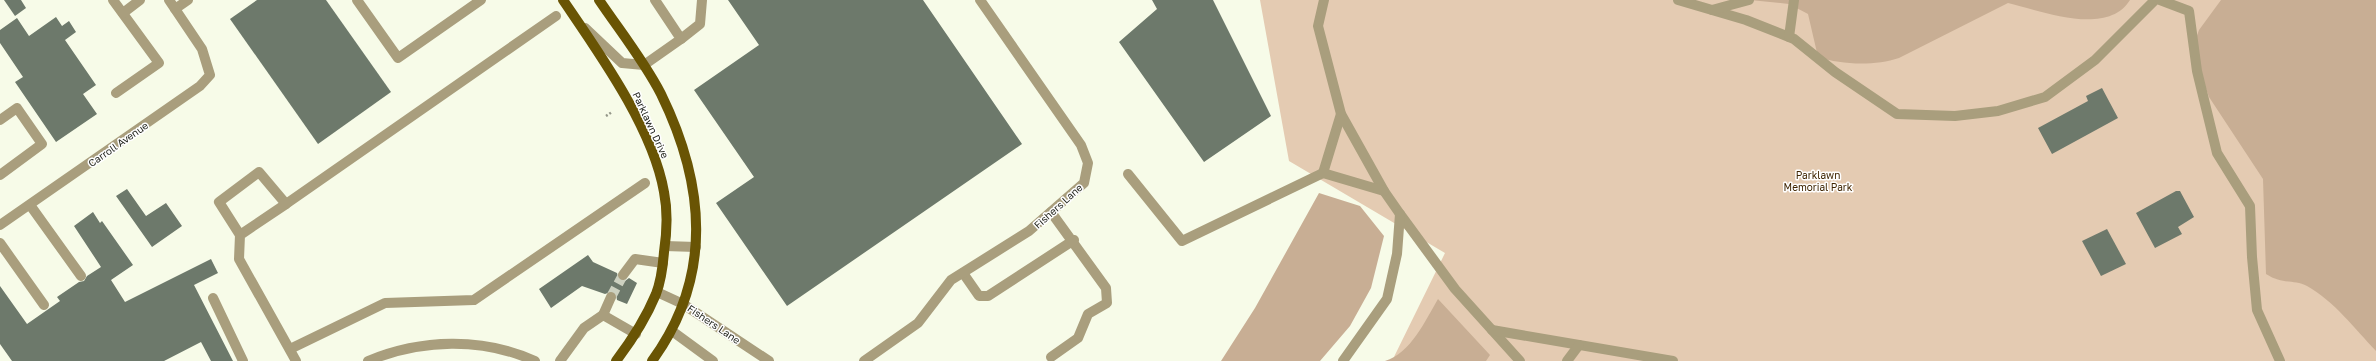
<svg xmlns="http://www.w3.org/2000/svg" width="2376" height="361" viewBox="0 0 2376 361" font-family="'Golos Text',sans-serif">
<rect width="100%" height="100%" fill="#f7fbe8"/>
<path fill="#e4cbb2" d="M1260 0H2333L2376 150V361H1392L1445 253 1289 161Z"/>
<g fill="#c8ae94">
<path d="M1750 0H2130C2107 37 2042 11 2008 3L1899 58C1875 66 1842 65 1818 57L1808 14 1789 4Z"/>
<path d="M2221 0H2376V351C2355 329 2334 301 2307 286 2294 279 2283 285 2266 274L2263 179 2209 97 2195 57 2194 44 2199 30Z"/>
<path d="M1319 193 1360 206 1384 236 1371 288 1350 326 1320 361H1221L1255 308Z"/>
<path d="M1438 299 1490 355 1486 361H1385C1411 353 1425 321 1438 299Z"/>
</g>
<g fill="#6d796b">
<path d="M4 0H21L26 8 15 16Z"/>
<path d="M257 0H326L391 92 318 144 230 19Z"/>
<path d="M728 0H923L1022 144 787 306 716 203 754 177 694 90 759 45Z"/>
<path d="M1152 0H1213L1271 116 1204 162 1119 42 1157 9Z"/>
<path d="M56 17 62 26 69 21 76 32 65 40 96 85 83 94 97 114 56 142 15 82 23 77 0 43V30L17 18 29 36Z"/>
<path d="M2102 88 2118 118 2052 154 2038 128 2088 101 2086 96Z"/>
<path d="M127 189 146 216 166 203 182 226 152 247 116 196Z"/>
<path d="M2176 191H2180L2194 217 2178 227 2182 234 2155 248 2136 213Z"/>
<path d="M93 212 100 223 102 221 133 265 111 280 125 302 211 259 218 273 194 285 233 361H211L201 342 164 361H12L0 344V286L27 324 60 301 57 297 79 282 84 281 87 276 101 267 74 226Z"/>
<path d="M2107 229 2126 264 2101 276 2082 241Z"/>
<path d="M588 255 593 262 617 273 619 280 625 281 629 278 637 283 627 304 617 300 616 294 613 291 605 294 582 286 551 308 539 289Z"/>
</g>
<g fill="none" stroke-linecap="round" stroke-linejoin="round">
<path stroke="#cdd1c0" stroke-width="10" stroke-dasharray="10 5" stroke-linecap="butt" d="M611 297 623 275"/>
<path stroke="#939688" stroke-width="2.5" stroke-dasharray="2 2" stroke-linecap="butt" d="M606 116 612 112"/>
<g stroke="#a99e7d" stroke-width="10">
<path d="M113 0 159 63 116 93"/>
<path d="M357 0 398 58 481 0"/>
<path d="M1324 0 1318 26 1341 114 1384 191 1400 214 1455 289 1520 361"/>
<path d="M1678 0 1746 20 1794 39 1835 72 1897 114 1955 116 1998 111 2045 97 2095 60 2155 0"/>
<path d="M2160 0 2189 11 2197 71 2217 153 2250 206 2252 257 2257 310 2280 361"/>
<path d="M175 9 188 0"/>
<path d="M1712 10 1749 0"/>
<path d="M123 13 140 0"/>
<path d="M585 28 622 63 644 65 681 39 655 0"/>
<path d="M1789 37 1794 0"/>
<path d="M681 39 700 24 702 0"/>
<path d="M0 120 17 108 42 144 0 175"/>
<path d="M1323 173 1341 114"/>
<path d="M1128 174 1182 241 1323 173 1384 191"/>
<path d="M286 204 556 16"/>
<path d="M30 205 81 276"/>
<path d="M1051 212 1106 288 1107 303 1088 314 1078 338 1051 357"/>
<path d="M0 225 200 86 210 75 202 49 169 0"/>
<path d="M240 235 286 204 259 172 219 202 240 235 239 259 296 361"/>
<path d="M0 243 44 305"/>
<path d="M665 246 696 247"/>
<path d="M963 273 979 296H988L1074 240"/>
<path d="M623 275 635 259 663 263"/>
<path d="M657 292 683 304 769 361"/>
<path d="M213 298 243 361"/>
<path d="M603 315 611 297"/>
<path d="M1492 330 1673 361"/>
<path d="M672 331 713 361"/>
<path d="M290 349 385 303 474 300 645 183"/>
<path d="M368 361C421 339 482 337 535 361"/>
<path d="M560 361 584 328 603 315 636 334"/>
<path d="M864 361 918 323 951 280 1029 231 1084 183 1088 163 1081 145 980 0"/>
<path d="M1343 361 1387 299 1397 254 1400 214"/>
<path d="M1567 361 1579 345"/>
</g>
<g stroke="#695404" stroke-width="10">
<path d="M563 0C599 53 653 128 664 192 668 212 667 232 664 252 663 265 661 281 656 294 646 318 632 340 616 361"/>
<path d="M599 0C620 31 644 61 661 94 705 184 714 276 652 361"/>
</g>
</g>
<g text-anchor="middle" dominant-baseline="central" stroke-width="3" stroke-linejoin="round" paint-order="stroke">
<g font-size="10" fill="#252720" stroke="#fff">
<text transform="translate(651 125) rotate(65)">Parklawn Drive</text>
<text transform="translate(118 144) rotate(-35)">Carroll Avenue</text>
<text transform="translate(1058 206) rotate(-42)">Fishers Lane</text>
<text transform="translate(714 324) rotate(34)">Fishers Lane</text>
</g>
<g font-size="10" fill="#3f2502" stroke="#fff">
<text x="1818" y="175">Parklawn<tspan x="1818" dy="12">Memorial Park</tspan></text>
</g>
</g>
</svg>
